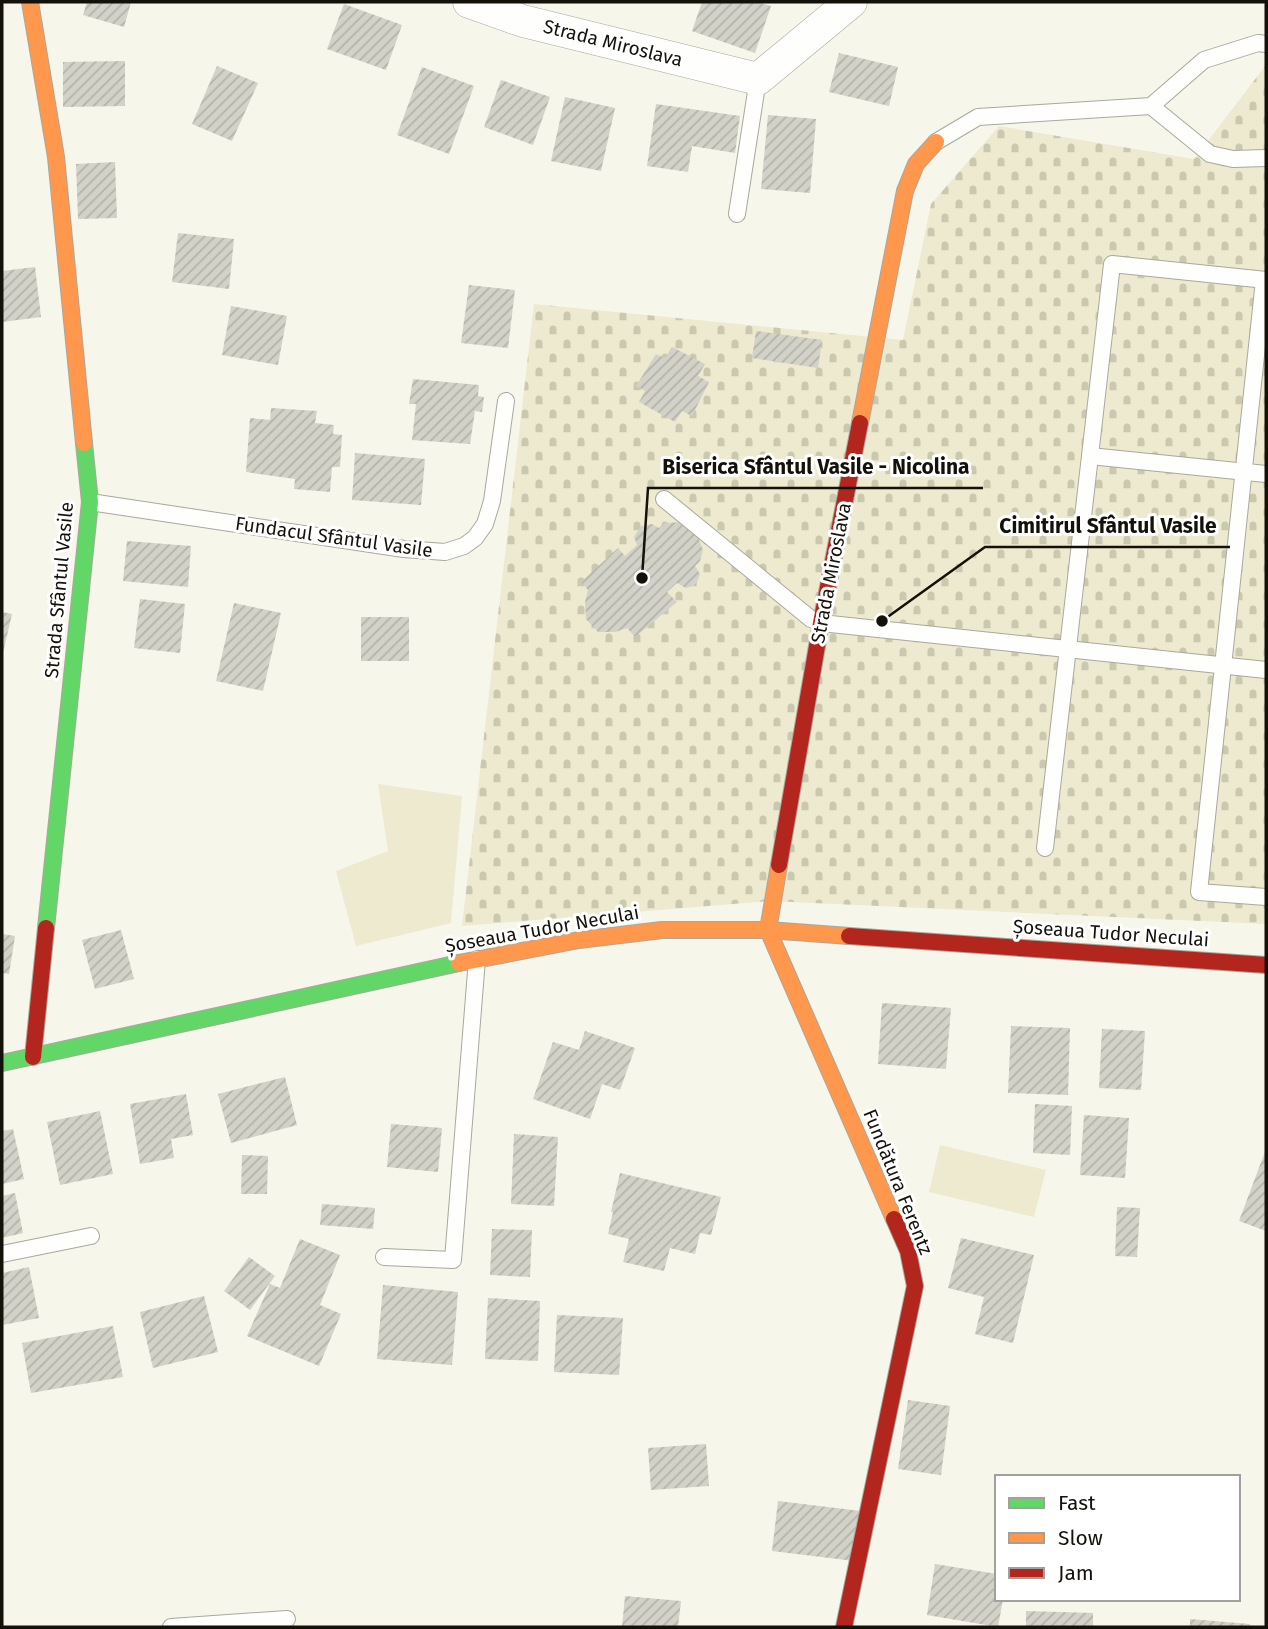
<svg xmlns="http://www.w3.org/2000/svg" width="1268" height="1629" viewBox="0 0 1268 1629" font-family="'Fira Sans',sans-serif">
<defs>
<pattern id="cemetery-stones" width="16" height="16" patternUnits="userSpaceOnUse" patternTransform="scale(1.75)"><rect width="16" height="16" fill="#eeeacf"/><path d="M2 7V4a2 2 0 0 1 4 0v3zM10 15v-3a2 2 0 0 1 4 0v3z" fill="#cbc8b0"/></pattern>
<pattern id="building-hatch" width="6" height="6" patternUnits="userSpaceOnUse" patternTransform="scale(1.75)"><rect width="6" height="6" fill="#d3d2c8"/><path d="M-1 1l2-2M0 6l6-6M5 7l2-2" fill="none" stroke="#b4b3aa"/></pattern>
</defs>
<rect width="100%" height="100%" fill="#f7f6ea"/>
<g fill="#eeeacf">
<path d="M378 784 462 796 451 923 356 946 336 871 388 851Z"/>
<path d="M940 1145 1046 1170 1034 1217 929 1192Z"/>
</g>
<path fill="url(#cemetery-stones)" d="M1266 65V924L770 901 462 926 534 304 903 340 931 204 999 126 1194 159Z"/>
<g fill="url(#building-hatch)">
<path d="M87 2H131L124 27 83 15Z"/>
<path d="M702 2H757L771 6 755 53 692 31Z"/>
<path d="M344 4 402 25 386 70 327 49Z"/>
<path d="M839 53 898 67 889 106 829 92Z"/>
<path d="M125 61V106L63 107V62Z"/>
<path d="M217 66 258 83 232 141 192 124Z"/>
<path d="M422 67 474 86 449 154 397 135Z"/>
<path d="M501 80 550 97 533 145 484 127Z"/>
<path d="M565 97 615 108 601 171 551 161Z"/>
<path d="M656 104 740 116 735 153 692 146 688 172 647 166Z"/>
<path d="M768 115 816 119 810 193 761 189Z"/>
<path d="M115 162 117 218 78 219 76 164Z"/>
<path d="M178 233 234 239 229 289 172 282Z"/>
<path d="M35 267 41 317 2 322V271Z"/>
<path d="M469 285 515 290 508 348 461 343Z"/>
<path d="M231 306 287 316 278 365 222 355Z"/>
<path d="M756 331 822 340 818 368 752 358Z"/>
<path d="M672 347 705 364 698 376 709 382 692 416 682 411 675 422 639 402 645 391 636 386 656 354 665 358Z"/>
<path d="M413 379 479 385 478 396 484 397 482 412 475 411 470 444 412 440 416 404H409Z"/>
<path d="M271 408 317 411 315 423 334 425 333 434 342 435 340 467H332L330 492 294 489 295 479 246 472 250 418 270 420Z"/>
<path d="M355 453 425 459 421 505 352 500Z"/>
<path d="M681 522 690 528 698 537 703 550 700 561 695 566 700 574 696 585 686 588 677 583 667 592 677 602 635 637 627 628 615 632H598L586 619 585 602 588 590 581 582 618 548 625 556 637 545 634 537 641 526 652 524 659 528 665 523Z"/>
<path d="M127 541 191 546 188 587 123 581Z"/>
<path d="M140 599 185 604 180 653 134 648Z"/>
<path d="M234 603 281 613 263 691 216 681Z"/>
<path d="M2 612 12 614 3 653 2 652Z"/>
<rect x="361" y="617" width="48" height="44"/>
<path d="M121 930 134 979 95 989 82 940Z"/>
<path d="M2 934 15 936 9 974 2 973Z"/>
<path d="M882 1003 951 1008 946 1069 878 1064Z"/>
<path d="M1011 1026 1070 1028 1068 1095 1008 1093Z"/>
<path d="M1102 1029 1145 1031 1141 1090 1099 1088Z"/>
<path d="M585 1031 635 1048 620 1090 602 1084 590 1119 533 1099 553 1042 579 1050Z"/>
<path d="M285 1077 297 1125 231 1143 218 1094Z"/>
<path d="M186 1094 193 1135 171 1139 174 1158 140 1164 130 1104Z"/>
<path d="M1035 1104 1072 1106 1070 1155 1033 1153Z"/>
<path d="M100 1111 113 1174 60 1185 47 1122Z"/>
<path d="M1084 1115 1129 1118 1125 1178 1080 1175Z"/>
<path d="M391 1124 442 1128 438 1172 387 1167Z"/>
<path d="M13 1129 24 1179 2 1184V1131Z"/>
<path d="M514 1134 558 1137 554 1206 511 1204Z"/>
<path d="M1266 1149V1231L1239 1221Z"/>
<path d="M242 1155 268 1156 267 1194H241Z"/>
<path d="M620 1173 721 1197 711 1235 700 1233 695 1254 670 1248 664 1271 623 1262 629 1239 608 1234 613 1212H611Z"/>
<path d="M15 1193 23 1233 2 1238V1196Z"/>
<path d="M322 1204 375 1208 373 1229 320 1225Z"/>
<path d="M1117 1207 1140 1208 1137 1257 1115 1256Z"/>
<path d="M492 1229 532 1230 530 1277 490 1275Z"/>
<path d="M961 1238 1034 1255 1013 1343 975 1334 984 1297 948 1288Z"/>
<path d="M300 1239 340 1255 320 1305 341 1314 319 1366 247 1336 270 1284 280 1288Z"/>
<path d="M249 1257 275 1276 250 1310 224 1291Z"/>
<path d="M29 1267 39 1318 2 1325V1273Z"/>
<path d="M383 1285 458 1292 452 1365 377 1359Z"/>
<path d="M204 1296 218 1352 153 1368 140 1312Z"/>
<path d="M488 1298 540 1301 538 1361 485 1359Z"/>
<path d="M557 1315 623 1318 619 1375 554 1372Z"/>
<path d="M113 1326 123 1377 31 1393 22 1343Z"/>
<path d="M908 1400 950 1406 941 1475 898 1469Z"/>
<path d="M706 1444 709 1486 651 1490 648 1448Z"/>
<path d="M778 1501 861 1511 854 1561 772 1551Z"/>
<path d="M935 1564 997 1574V1599H1003L998 1627 927 1615Z"/>
<path d="M625 1596 681 1601 678 1627H622Z"/>
<path d="M1026 1611 1093 1613V1627H1026Z"/>
<path d="M1190 1619 1250 1624 1249 1627H1190Z"/>
</g>
<g fill="none" stroke-linecap="round" stroke-linejoin="round">
<g stroke="#a9a89f" stroke-width="18">
<g id="lane">
<path d="M1151 106 1210 154 1233 159 1266 158"/>
<path d="M936 142 978 117 1151 106 1204 60 1258 43 1266 44"/>
<path d="M737 214 758 79"/>
<path d="M1264 280 1199 892 1266 897"/>
<path d="M1090 456 1266 474"/>
<path d="M664 499 811 619 821 623 1266 670"/>
<path d="M90 502 404 549 445 552 464 546 475 538 485 524 492 501 506 401"/>
<path d="M1045 848 1112 264 1266 280"/>
<path d="M2 1254 91 1236"/>
<path d="M384 1257 453 1260 477 959"/>
<path d="M171 1627 287 1619"/>
</g>
</g>
<g stroke="#a9a89f" stroke-width="33">
<path id="street" d="M469 2 523 21 758 79 851 2"/>
</g>
<g stroke="#a9a89f" stroke-width="18">
<g id="fast">
<path d="M46 928 90 502 84 443"/>
<path d="M2 1063 459 963"/>
</g>
</g>
<g stroke="#a9a89f" stroke-width="18">
<g id="slow">
<path d="M30 2 56 157 84 443"/>
<path d="M860 423 905 191 916 164 936 142"/>
<path d="M779 865 768 930 894 1219"/>
<path d="M459 963 579 940 662 930H768L849 936"/>
</g>
</g>
<g stroke="#a9a89f" stroke-width="18">
<g id="jam">
<path d="M779 865 821 623 860 423"/>
<path d="M849 936 1266 965"/>
<path d="M33 1057 46 928"/>
<path d="M844 1627 915 1286 908 1251 894 1219"/>
</g>
</g>
<use href="#lane" stroke="#fefefc" stroke-width="16"/>
<use href="#street" stroke="#fefefc" stroke-width="32"/>
<use href="#fast" stroke="#63d668" stroke-width="16"/>
<use href="#slow" stroke="#ff974d" stroke-width="16"/>
<use href="#jam" stroke="#b3261e" stroke-width="16"/>
</g>
<g text-anchor="middle" dominant-baseline="central" stroke-width="6" stroke-linejoin="round" paint-order="stroke">
<g font-size="19" fill="#13110a" stroke="#fff">
<text transform="translate(613 43) rotate(14)">Strada Miroslava</text>
<text transform="translate(334 537) rotate(8)">Fundacul Sfântul Vasile</text>
<text transform="translate(831 573) rotate(-79)">Strada Miroslava</text>
<text transform="translate(59 590) rotate(-85)">Strada Sfântul Vasile</text>
<text transform="translate(542 929) rotate(-10)">Șoseaua Tudor Neculai</text>
<text transform="translate(1111 933) rotate(4)">Șoseaua Tudor Neculai</text>
<text transform="translate(898 1182) rotate(68)">Fundătura Ferentz</text>
</g>
</g>
<path fill="none" stroke="#13110a" stroke-width="2.5" d="M642 578L648 488H983M882 621L985 547H1230"/>
<g fill="#13110a" stroke="#fff" stroke-width="2.5">
<circle cx="642" cy="578" r="7"/>
<circle cx="882" cy="621" r="7"/>
</g>
<g font-size="21" text-anchor="middle" font-weight="bold" fill="#13110a" stroke="#fff" stroke-width="6" stroke-linejoin="round" paint-order="stroke">
<text x="816" y="474">Biserica Sfântul Vasile - Nicolina</text>
<text x="1108" y="533">Cimitirul Sfântul Vasile</text>
</g>
<rect width="1268" height="1629" fill="none" stroke="#13110a" stroke-width="7"/>
<rect x="995" y="1475" width="245" height="126" fill="#ffffff" stroke="#a1a09d" stroke-width="2"/>
<rect x="1009" y="1498" width="35" height="10" fill="#63d668" stroke="#a1a09d" stroke-width="2"/>
<text x="1058" y="1510" font-size="21" fill="#13110a">Fast</text>
<rect x="1009" y="1533" width="35" height="10" fill="#ff974d" stroke="#a1a09d" stroke-width="2"/>
<text x="1058" y="1545" font-size="21" fill="#13110a">Slow</text>
<rect x="1009" y="1568" width="35" height="10" fill="#b3261e" stroke="#a1a09d" stroke-width="2"/>
<text x="1058" y="1580" font-size="21" fill="#13110a">Jam</text>
</svg>
